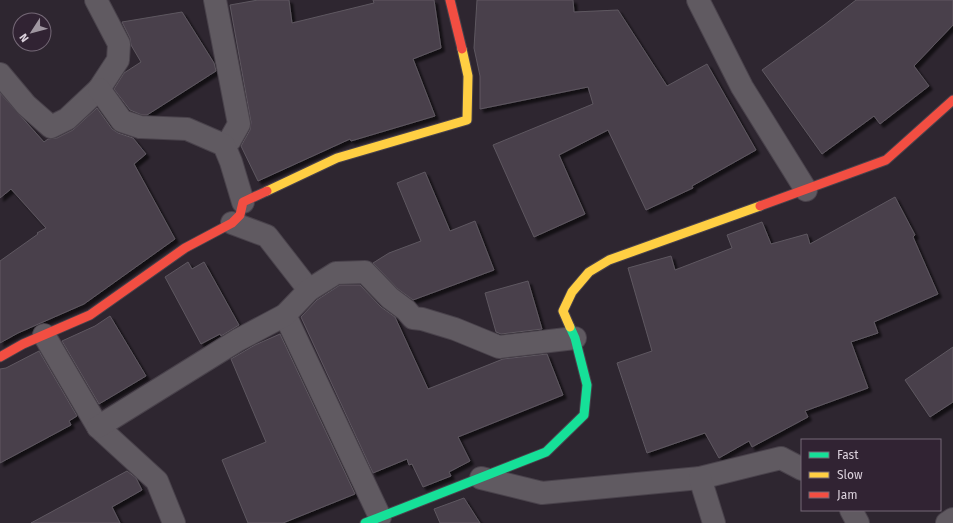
<svg xmlns="http://www.w3.org/2000/svg" width="953" height="523" viewBox="0 0 953 523" font-family="'Fira Sans',sans-serif">
<defs>
<filter id="shadow"><feDropShadow dx="3.5" dy="3.5" stdDeviation="1" flood-color="#0009"/></filter>
</defs>
<rect width="100%" height="100%" fill="#2e2630"/>
<g fill="#4a3f4c" stroke="#5e5860" filter="url(#shadow)">
<path d="M258 0H289L292 23 374 3 373 0H434L441 48 413 59 435 116 351 141 350 139 258 181 241 146 250 130 251 122 230 5Z"/>
<path d="M477 0H573L574 12 618 10 667 86 707 64 756 150 692 186 693 188 646 210 608 130 559 155 585 214 534 237 493 145 593 104 588 87 480 109V76L474 48Z"/>
<path d="M856 0H953V25L914 66 929 86 880 124 874 116 822 154 762 70 824 25Z"/>
<path d="M182 12 214 63 216 71 147 115H142L130 110 114 89 124 73 141 62 131 45 130 38 122 22Z"/>
<path d="M0 93 44 142 48 139 57 138 73 130 97 108 112 129 118 133 133 138 146 154 134 164 175 239 84 304 18 333 0 343V261L38 234 37 233 46 228 11 189 0 198Z"/>
<path d="M425 172 450 231 475 221 494 270 413 300 398 289 373 263 389 253 421 241 397 183Z"/>
<path d="M895 197 915 235 913 237 938 294 874 322 878 333 851 342 868 388 805 411 808 417 752 447 749 441 719 458 705 433 647 453 617 363 652 351 628 268 671 256 675 270 732 248 727 235 762 222 771 244 807 234 810 244Z"/>
<path d="M188 262 192 269 204 262 239 325 221 336 220 334 201 344 165 277Z"/>
<path d="M528 281 542 329 501 334 496 332 485 293Z"/>
<path d="M340 285H360L381 307 395 317 428 389 503 359 547 354 563 395 458 437 470 461 449 472 451 476 423 487 412 464 409 465 407 459 373 473 301 317 317 300Z"/>
<path d="M110 316 146 376 99 404 62 341 95 326Z"/>
<path d="M280 334 355 494 283 523H248L222 460 266 442 231 359 255 345Z"/>
<path d="M953 347V402L930 417 905 380Z"/>
<path d="M39 351 77 416 69 421 71 425 0 463V369L6 368Z"/>
<path d="M127 471 136 478 142 490 112 507 120 523H31Z"/>
<path d="M464 498 480 523H440L434 509Z"/>
</g>
<g fill="none" stroke-linecap="round" stroke-linejoin="round">
<g stroke="#49424b" stroke-width="24">
<g id="street">
<path d="M215 0 239 124 230 140 224 145"/>
<path d="M698 0 742 87 806 190"/>
<path d="M0 74 26 105 51 127 67 119 99 89 118 60 119 44 96 0"/>
<path d="M99 89 122 121 140 127 187 129 224 145 231 162 243 202"/>
<path d="M232 223 267 236 309 290"/>
<path d="M285 315 380 517"/>
<path d="M44 335 98 427 157 481 174 523"/>
<path d="M98 427 238 340 285 315 309 290 336 273 365 272 390 298 406 310 413 318 422 319 455 329 499 347 575 338"/>
<path d="M481 478 542 493 700 478 781 458 802 469"/>
<path d="M700 478 714 523"/>
<path d="M851 510 858 523"/>
<path d="M947 523 953 519"/>
</g>
</g>
<g stroke="#49424b" stroke-width="11">
<path id="fast" d="M365 523 546 452 584 415 587 385 575 338 570 327"/>
</g>
<g stroke="#49424b" stroke-width="11">
<g id="slow">
<path d="M267 191 337 158 467 120 468 76 462 49"/>
<path d="M570 327 563 311 572 292 589 272 609 260 760 206"/>
</g>
</g>
<g stroke="#49424b" stroke-width="11">
<g id="jam">
<path d="M450 0 462 49"/>
<path d="M760 206 886 160 953 100"/>
<path d="M0 357 23 344 90 315 185 248 232 223 240 215 243 202 267 191"/>
</g>
</g>
<use href="#street" stroke="#605a61" stroke-width="22"/>
<use href="#fast" stroke="#16e098" stroke-width="9"/>
<use href="#slow" stroke="#ffcf43" stroke-width="9"/>
<use href="#jam" stroke="#f24e42" stroke-width="9"/>
</g>
<rect x="801" y="439" width="140" height="72" fill="#312333" stroke="#756977"/>
<rect x="809" y="452" width="20" height="6" fill="#16e098" stroke="#756977"/>
<text x="837" y="459" font-size="12" fill="#dcd2dd">Fast</text>
<rect x="809" y="472" width="20" height="6" fill="#ffcf43" stroke="#756977"/>
<text x="837" y="479" font-size="12" fill="#dcd2dd">Slow</text>
<rect x="809" y="492" width="20" height="6" fill="#f24e42" stroke="#756977"/>
<text x="837" y="499" font-size="12" fill="#dcd2dd">Jam</text>
<g transform="translate(32 32) rotate(234)"><circle r="19" fill="#312333" stroke="#756977"/>
<path d="M0-3L7 15L0 10L-7 15Z" fill="#9f96a0"/>
<text y="-6" font-size="11" font-weight="bold" text-anchor="middle" fill="#dcd2dd">N</text>
</g>
</svg>
